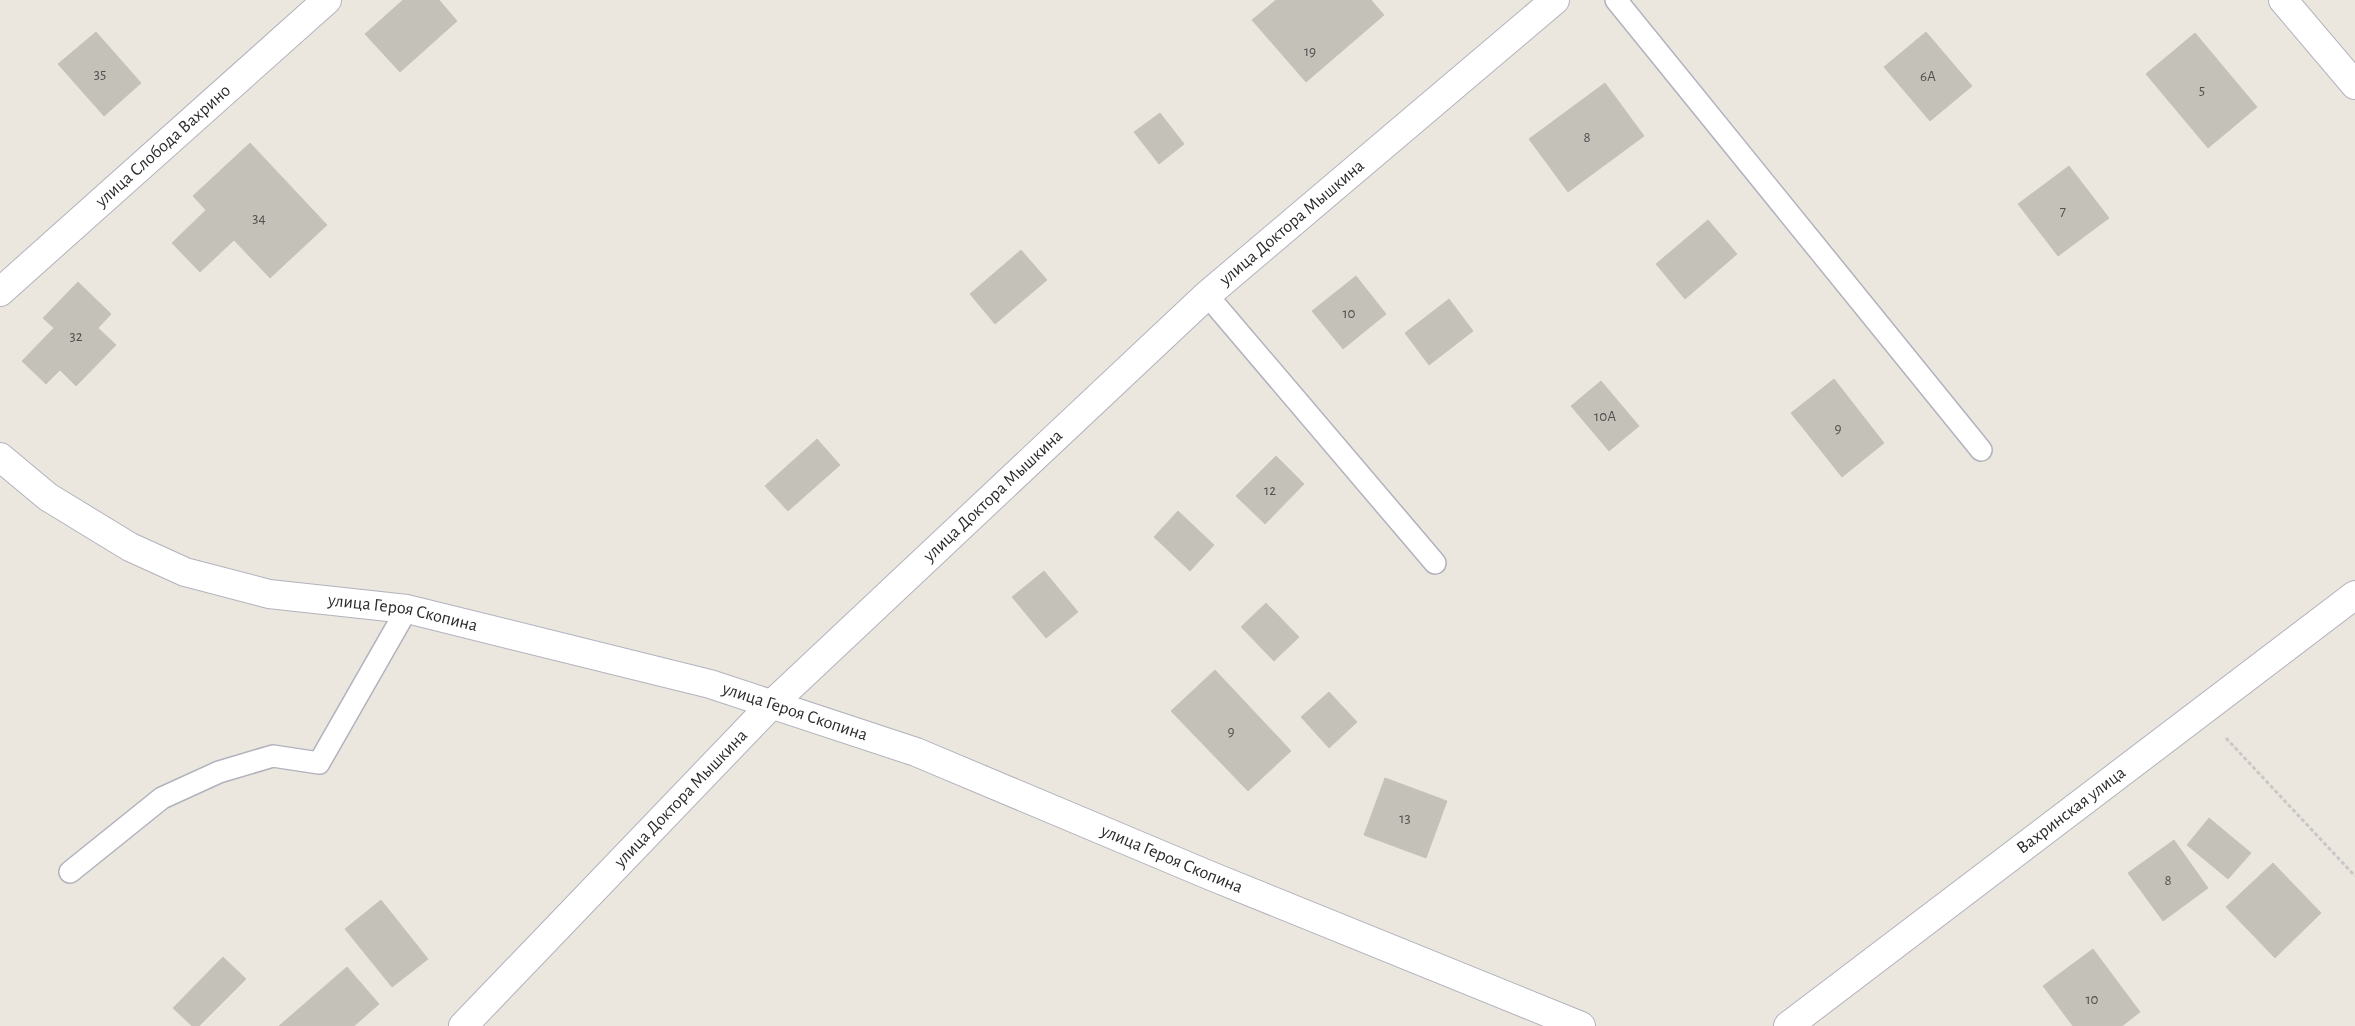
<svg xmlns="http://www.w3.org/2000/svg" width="2355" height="1026" viewBox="0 0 2355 1026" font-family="'Alegreya Sans',sans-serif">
<rect width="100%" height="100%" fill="#ebe7de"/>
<g fill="#c4c1b9" stroke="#c6c3b8">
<path d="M403 0H439L457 21 400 72 365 34Z"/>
<path d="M1276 0H1371L1384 15 1306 82 1252 20Z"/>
<path d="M96 32 141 83 104 116 58 64Z"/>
<path d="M1926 32 1972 86 1930 121 1884 67Z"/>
<path d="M2195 33 2257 107 2208 148 2146 74Z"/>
<path d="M1605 83 1644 136 1568 192 1529 139Z"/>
<path d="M1160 113 1184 144 1159 164 1134 132Z"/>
<path d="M250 143 327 225 270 278 234 240 200 272 172 243 206 210 193 196Z"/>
<path d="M2069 166 2109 218 2058 256 2018 204Z"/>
<path d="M1708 220 1737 254 1685 299 1656 264Z"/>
<path d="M1021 250 1047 280 995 324 970 294Z"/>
<path d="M1356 276 1386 314 1343 349 1312 311Z"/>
<path d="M78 282 111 314 98 328 116 345 76 386 60 370 46 384 22 361 54 328 43 318Z"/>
<path d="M1449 299 1473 331 1429 365 1405 333Z"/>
<path d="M1834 379 1884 443 1842 477 1791 413Z"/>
<path d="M1601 381 1639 426 1609 451 1571 406Z"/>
<path d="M817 439 840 465 788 511 765 486Z"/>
<path d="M1276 456 1304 484 1265 524 1236 496Z"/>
<path d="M1178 511 1214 545 1190 571 1154 537Z"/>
<path d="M1044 571 1078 612 1046 638 1012 597Z"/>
<path d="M1266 603 1299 637 1274 661 1241 627Z"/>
<path d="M1215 670 1291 751 1248 791 1171 711Z"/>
<path d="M1329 692 1357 722 1329 748 1301 717Z"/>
<path d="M1385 778 1447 801 1426 858 1364 835Z"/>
<path d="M2209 818 2251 853 2228 879 2187 845Z"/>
<path d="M2174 840 2208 888 2163 921 2128 873Z"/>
<path d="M2273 863 2321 913 2275 958 2226 907Z"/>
<path d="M381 900 428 959 392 987 345 929Z"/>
<path d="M2093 949 2140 1012 2122 1026H2073L2043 986Z"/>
<path d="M223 957 246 979 199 1026H192L173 1008Z"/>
<path d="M347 967 379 1004 354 1026H279Z"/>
</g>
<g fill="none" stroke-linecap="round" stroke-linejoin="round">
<g stroke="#b1b2bd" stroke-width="24">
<g id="lane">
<path d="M1616 0 1981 450"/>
<path d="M1207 295 1435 563"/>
<path d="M70 872 162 798 219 772 273 756 319 763 407 609"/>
</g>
</g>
<g stroke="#b1b2bd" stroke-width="30">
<g id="street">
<path d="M2283 0 2355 85"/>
<path id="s1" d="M0 292 327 0"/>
<path id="s2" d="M0 457 48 497 130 547 185 572 269 594 407 609 710 684 916 752 1211 876 1581 1026"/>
<path id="s3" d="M463 1026 772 704 1207 295 1555 0"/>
<path id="s4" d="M1788 1026 2355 595"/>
</g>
</g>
<path stroke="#c8c8c8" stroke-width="3" stroke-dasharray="4 2.5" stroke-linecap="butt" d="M2226 738 2355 876"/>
<use href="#lane" stroke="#fff" stroke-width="21"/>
<use href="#street" stroke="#fff" stroke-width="28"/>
</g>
<g text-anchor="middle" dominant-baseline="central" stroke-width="4.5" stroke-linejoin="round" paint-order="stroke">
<g font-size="15" fill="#51504e">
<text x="1310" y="51">19</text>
<text x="100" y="74">35</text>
<text x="1928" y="76">6А</text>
<text x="2202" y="90">5</text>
<text x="1587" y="137">8</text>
<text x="2063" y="211">7</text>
<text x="259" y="218">34</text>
<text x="1349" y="313">10</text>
<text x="76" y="336">32</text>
<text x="1605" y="416">10А</text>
<text x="1838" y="428">9</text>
<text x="1270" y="490">12</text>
<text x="1231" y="731">9</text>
<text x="1405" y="818">13</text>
<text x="2168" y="880">8</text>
<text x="2092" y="999">10</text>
</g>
<g font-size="18" fill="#2b2b2b" stroke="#fff">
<text stroke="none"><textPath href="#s1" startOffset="219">улица Слобода Вахрино</textPath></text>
<text stroke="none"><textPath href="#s3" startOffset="1155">улица Доктора Мышкина</textPath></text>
<text stroke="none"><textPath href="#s3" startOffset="750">улица Доктора Мышкина</textPath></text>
<text stroke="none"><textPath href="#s2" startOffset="441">улица Героя Скопина</textPath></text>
<text stroke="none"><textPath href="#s2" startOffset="846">улица Героя Скопина</textPath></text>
<text stroke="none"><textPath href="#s3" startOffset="315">улица Доктора Мышкина</textPath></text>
<text stroke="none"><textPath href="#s4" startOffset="356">Вахринская улица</textPath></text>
<text stroke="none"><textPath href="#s2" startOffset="1251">улица Героя Скопина</textPath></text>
</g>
</g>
</svg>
